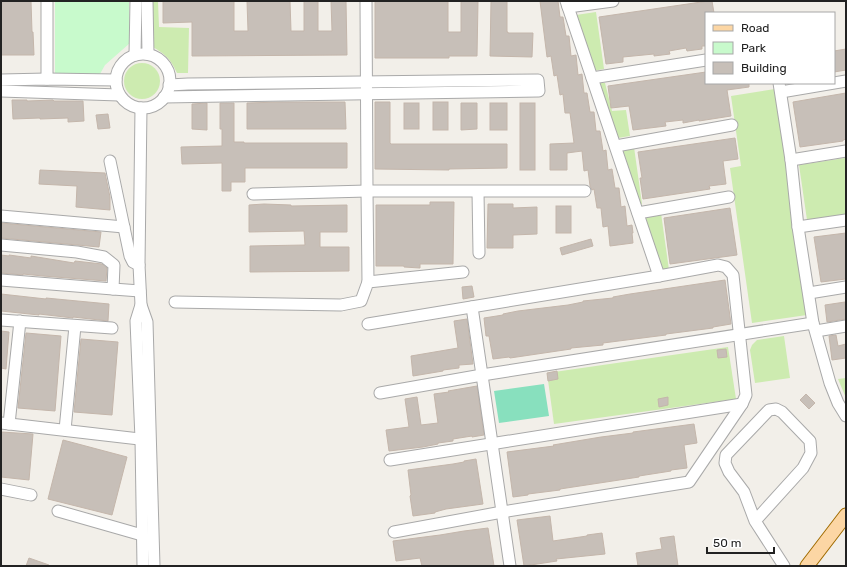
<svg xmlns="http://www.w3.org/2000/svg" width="847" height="567" viewBox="0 0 847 567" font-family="Rubik,sans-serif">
<rect width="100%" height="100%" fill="#f2efe9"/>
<g fill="#cdebb0">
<path d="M150 1H158L159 27 189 28 188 73H177C170 57 164 54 150 45Z"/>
<path d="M596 12 604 69 593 71 576 15Z"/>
<circle cx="142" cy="81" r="18"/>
<path d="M598 83H605L612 111 626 110 630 136 618 138Z"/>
<path d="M775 89 807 315 752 323 730 168 741 166 731 96Z"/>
<path d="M634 147 642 204 639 205 620 150Z"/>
<path d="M845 158 846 214 807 220 799 165Z"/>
<path d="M661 213 669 270 662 271 643 217Z"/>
<path d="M784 336 790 378 755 383 750 350 752 345 757 340Z"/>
<path d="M728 347 736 399 554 424 547 373Z"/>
<path d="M846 378V398L838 379Z"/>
</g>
<path fill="#c8facc" d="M55 1H129L130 43 105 65 100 74H55Z"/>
<path fill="#88e0be" d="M544 384 549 416 499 423 494 391Z"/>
<g fill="#c7bfb8" stroke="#c4b6ab">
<path d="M1 1H31L32 32H33L34 55H1Z"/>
<path d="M163 1H234V31H248L247 1H290L291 31H304V1H318V31H332L331 1H346L347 55 192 56V22L163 23Z"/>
<path d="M375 1H448V32H461V1H478L477 56H449V58H375Z"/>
<path d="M491 1H507V32H508V33H533L532 57 490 56Z"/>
<path d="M540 1H558L560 17H563L566 36H569L571 56 576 55 578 75 582 74 584 93H587L590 112H594L596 131H600L603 151 606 150 608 170 612 169 615 188H619L621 207 625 206 627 226 632 225 633 233H632L633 243 610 246 608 226 603 227 601 208H597L594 189 592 190 590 186 588 170 584 171 582 151 567 153V170H550V144L574 143 570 113H565L563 94 560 95 557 75 554 76 551 56 547 57Z"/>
<path d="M708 1H712L714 13H706V46H702V49L687 51 686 48 669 51 670 54 654 56V54L623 57V62L606 64 599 17Z"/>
<path d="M846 49V70L834 72V51Z"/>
<path d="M706 72V83H749V87L727 90 731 116 699 121V120L683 123V120L665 122 666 126 633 130 629 106 611 108 608 86Z"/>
<path d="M846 93V139L843 140V141L800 147 793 102Z"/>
<path d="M12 100H27V101L53 100 54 101H83L84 121 68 122V118L40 119V118L13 119Z"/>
<path d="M281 102H345L346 129H247V103Z"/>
<path d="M375 102H390V143L391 144H507V168L449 169V170L375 169Z"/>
<rect x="433" y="102" width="15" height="28"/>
<path d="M207 103V130L192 129V104Z"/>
<path d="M220 103H234V142H244V143H347V168H245V182H231V191H222V163L182 164 181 147 222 146V129H220Z"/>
<rect x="404" y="103" width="15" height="26"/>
<path d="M461 103H477V129L461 130Z"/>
<rect x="490" y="103" width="17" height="27"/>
<rect x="520" y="103" width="15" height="67"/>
<path d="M108 114 110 128 98 129 96 115Z"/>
<path d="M735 138 738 159 723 161 726 184 709 186 710 189 643 199 640 178H642L638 152Z"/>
<path d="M40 170 105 173 110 197V210L76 207 77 186 39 184Z"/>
<path d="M430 202H454L453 264H420V268L404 267V266H376V205H430Z"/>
<path d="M264 204 291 205V206L347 205V232H320V247H349V271L250 272V246L305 245 304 231 249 232V205Z"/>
<path d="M488 204H513V208L537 207V234L513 235V248H487Z"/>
<rect x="556" y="206" width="15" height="27"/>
<path d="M730 208 737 255 670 264 664 218Z"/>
<path d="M1 223 101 232 99 247 1 238Z"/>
<path d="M846 233V279L821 282 814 237Z"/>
<path d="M591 239 593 246 562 255 560 248Z"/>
<path d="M1 255 9 256V255L31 258V256L74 263 75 261 102 264 107 268 106 281 43 276 23 274V275L1 273Z"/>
<path d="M725 280 731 324 713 327V328L666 334V335L650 337 603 343V345L571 348V349L510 358 509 357 493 359 489 336H486L484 318 503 315V314L518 311 568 305 583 302V301L613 298V297L630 294Z"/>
<path d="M472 286 474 297 463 299 462 287Z"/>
<path d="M1 294 46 299V298L109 304 108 321 73 317V318L39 314V315L1 311Z"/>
<path d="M845 302 846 319 827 322 825 305Z"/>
<path d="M467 319 473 364 459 365V368L443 370V371L413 376 411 356 458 348 454 321Z"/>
<path d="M1 331 9 332 6 369 1 368Z"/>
<path d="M26 333 61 336 55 411 18 408Z"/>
<path d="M836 335 838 346 846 344V358L832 360 829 336Z"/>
<path d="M81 339 118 342 112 415 74 412Z"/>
<path d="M726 349 727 357 718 358 717 350Z"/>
<path d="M557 371 558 379 548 381 547 373Z"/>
<path d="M477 386 484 435 472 437V436L453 439V441L438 443V444L423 447 389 451 386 430 409 427 405 399 417 397 421 425 438 423 434 394 449 392 448 391Z"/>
<path d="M806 394 815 403 809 409 800 400Z"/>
<path d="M668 397V405L659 407 658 399Z"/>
<path d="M694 424 697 443 684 445 687 468 671 470V471L639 476V477L560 489V490L528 494V495L513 497 507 452 554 446 553 445 601 437 633 433V432Z"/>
<path d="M1 432 33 434 29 480 1 477Z"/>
<path d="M63 440 127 457 112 515 48 499Z"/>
<path d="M476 459 483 504 446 509 435 512V513L413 516 410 496 411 495 408 470 453 464 464 462V461Z"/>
<path d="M550 516 553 541 587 536V535L602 533 605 554 556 559 557 561 524 566 517 520Z"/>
<path d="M488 528 494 566H422L420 558 396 561 393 541 440 535 464 531Z"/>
<path d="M674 536 678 566H638L636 553 662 549 660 538Z"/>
<path d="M29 558 49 565V566H26Z"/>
</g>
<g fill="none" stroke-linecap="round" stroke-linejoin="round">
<g stroke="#a9a9a9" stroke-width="13">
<g id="minor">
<path d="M47 1V79"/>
<path d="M147 1 148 54"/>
<path d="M366 1 367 191 368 282"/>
<path d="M566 1 659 276"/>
<path d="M568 7 613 1"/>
<circle cx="143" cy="81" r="27"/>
<path d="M135 55 136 1"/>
<path d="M592 78 706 60"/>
<path d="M1 80 47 79 116 80"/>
<path d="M779 83 791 160 798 227 813 323 830 383 838 403 846 416"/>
<path d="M1 91 119 95"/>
<path d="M781 92 846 81"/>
<path d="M164 97 539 91 538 80 188 84 169 85"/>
<path d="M141 108 139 265 141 305 136 321 141 439 143 566"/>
<path d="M616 146 732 125"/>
<path d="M791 160 846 151"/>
<path d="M110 161 130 256 133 262 139 265"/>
<path d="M478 192 479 253"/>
<path d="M253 194 367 191H585"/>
<path d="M638 213 729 197"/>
<path d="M1 216 124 227"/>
<path d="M798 227 846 220"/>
<path d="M1 245 77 252 104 257 114 265 113 289 140 291"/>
<path d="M1 280 113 289"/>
<path d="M809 293 846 287"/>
<path d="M175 302 341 305 361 301 368 282 463 272"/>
<path d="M141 305 147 322 154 566"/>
<path d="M472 307 510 566"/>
<path d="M1 320 112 328"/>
<path d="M368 324 659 276 718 265 726 267 733 275 746 395 742 404 689 482 502 512 394 532"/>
<path d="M816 331 846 326"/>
<path d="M380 393 482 375 813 323"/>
<path d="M1 423 148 440"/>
<path d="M9 424 20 321"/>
<path d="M65 430 75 326"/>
<path d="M390 460 742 404"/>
<path d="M1 489 31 495"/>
<path d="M58 511 142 535"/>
<path d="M755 521 803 468 811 453 810 441 782 412 776 409 769 410 726 455 725 463 729 472 744 492 755 521 784 566"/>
</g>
</g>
<g stroke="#a06b00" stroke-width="15">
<path id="major" d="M807 566 846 515"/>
</g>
<use href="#minor" stroke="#fff" stroke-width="11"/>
<use href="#major" stroke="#fcd6a4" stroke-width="13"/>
</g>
<rect width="847" height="567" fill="none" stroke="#222222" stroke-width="4"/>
<rect x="705" y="12" width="130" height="72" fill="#ffffff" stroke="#a7a7a7"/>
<rect x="713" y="25" width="20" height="6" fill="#fcd6a4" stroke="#a7a7a7"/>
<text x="741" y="32" font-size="12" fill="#222222">Road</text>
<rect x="713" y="42" width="20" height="12" fill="#c8facc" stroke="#a7a7a7"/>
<text x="741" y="52" font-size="12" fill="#222222">Park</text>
<rect x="713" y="62" width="20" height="12" fill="#c7bfb8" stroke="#a7a7a7"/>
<text x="741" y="72" font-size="12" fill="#222222">Building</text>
<path d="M707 547v6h67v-6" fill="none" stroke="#222222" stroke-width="2"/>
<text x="713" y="547" font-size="12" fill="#222222" stroke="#ffffff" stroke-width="3" paint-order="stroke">50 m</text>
</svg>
